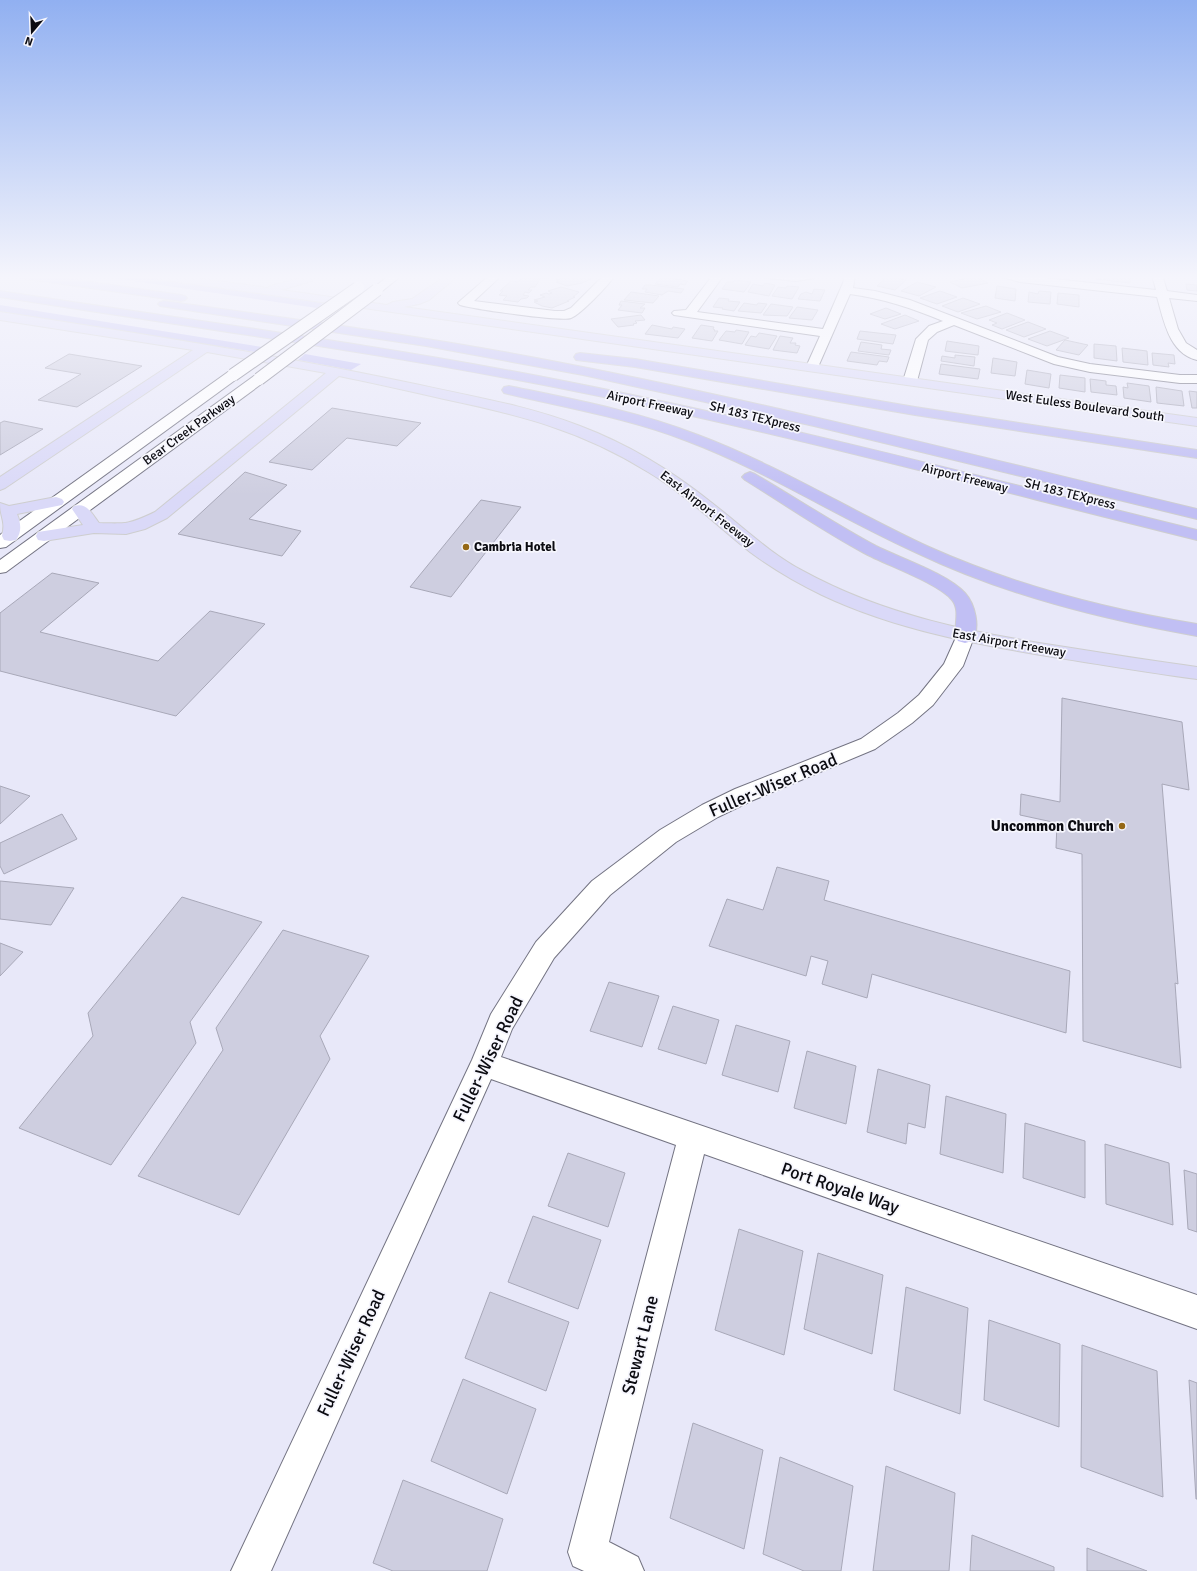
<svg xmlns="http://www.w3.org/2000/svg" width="1197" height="1571" viewBox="0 0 1197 1571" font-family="Signika,sans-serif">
<rect width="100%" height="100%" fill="#e8e8f9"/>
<g fill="#c0bef4">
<path d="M92 275H128L323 303 317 308Z"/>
<path d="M0 305 262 347 255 352 0 312Z"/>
<path d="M305 354 361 364 351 370 298 360Z"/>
</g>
<g fill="#cecee0" stroke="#a8a8b8">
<path d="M531 275H552L545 279 530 277 532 275Z"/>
<path d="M561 275H595L588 278 591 279 582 283 567 286 556 282 559 281 556 280 566 277Z"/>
<path d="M1036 275H1068V278Z"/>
<path d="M1096 275H1130V283L1096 279Z"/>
<path d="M888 276 906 280 895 290 877 286Z"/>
<path d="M975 276 988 283 962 288 950 282Z"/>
<path d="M661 277 688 281 685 285 680 284 678 287 655 284Z"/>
<path d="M522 278 540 279 535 287H531L528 290H532L529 293 525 292 523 295 529 296 527 298 521 299 518 302 503 300 507 296 499 295 503 291H500L511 281 518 282Z"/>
<path d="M735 280 751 282 744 292 722 289 727 282H733Z"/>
<path d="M917 282 936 287 919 296 901 291Z"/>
<path d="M765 283 775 285 769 296 748 292 753 284 763 286Z"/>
<path d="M1186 284 1197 285V291L1187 290Z"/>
<path d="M645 285H651L684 289 681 293 668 291 662 295 645 292 647 289H642Z"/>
<path d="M787 286 799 287 792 299 772 296 778 287 786 288Z"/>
<path d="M997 286 1016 289 1015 301 995 298Z"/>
<path d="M561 287 579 292 573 297H575L567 301H569L552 308 542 306 534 302 538 301 534 300 545 297 540 295 546 293 549 294 552 293 548 291Z"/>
<path d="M814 289 825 290 820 301 798 299 801 294 806 292 812 294Z"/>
<path d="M940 291 957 297 937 304 920 298Z"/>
<path d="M1039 291 1051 292 1050 304 1028 302 1029 292 1038 294Z"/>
<path d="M631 292 659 296 653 303 624 300Z"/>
<path d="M1058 293 1079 295V307L1057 304Z"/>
<path d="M719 298 729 299 728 301 740 302 734 311 722 309 723 308 713 307Z"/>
<path d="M963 298 980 304 958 312 942 306Z"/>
<path d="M621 301 645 304 640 308H645L642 313 618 310 622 305H619Z"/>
<path d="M744 303 757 305 758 303 767 304 761 313 738 311Z"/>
<path d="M771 304 793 307 787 316 763 315Z"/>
<path d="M986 306 1001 312 977 319 961 313Z"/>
<path d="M797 307 818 310 812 320 789 318Z"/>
<path d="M886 308 901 314 885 319 870 314Z"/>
<path d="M1007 313 1025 320 1002 329 992 325 997 323 989 320Z"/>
<path d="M641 315 645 320 635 321 637 323 633 324 634 325 618 327 611 319Z"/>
<path d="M905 315 919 321 895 329 881 324Z"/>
<path d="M1028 322 1046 329 1024 337 1006 330Z"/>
<path d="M652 325 672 329 673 327 685 329 678 338 645 334Z"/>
<path d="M701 325 714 327 713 329 715 330 714 331H718L712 341 692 338Z"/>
<path d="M736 330 749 332 742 344 719 340 726 331 735 332Z"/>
<path d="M860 331 896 335 893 344 857 339Z"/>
<path d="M1050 331 1069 338 1047 346 1028 339Z"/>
<path d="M759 333 777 336 769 349 745 345 751 336 756 337Z"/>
<path d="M780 336 793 338 790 343H796L795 345 800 346 797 353 773 350Z"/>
<path d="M1065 340 1088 345 1079 355 1056 350Z"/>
<path d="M947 341 979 346 978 355 945 351Z"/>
<path d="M861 342 882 345 881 349 891 350 889 355 858 351Z"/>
<path d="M1094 344 1116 346 1117 361 1094 358Z"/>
<path d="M1122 348 1147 351 1148 365 1123 362Z"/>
<path d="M851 352 889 357 887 362 879 361 877 365 847 361Z"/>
<path d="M1152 353 1174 355 1175 364 1168 363 1169 367 1153 365Z"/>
<path d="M69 354 142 366 77 407 38 400 81 374 45 368Z"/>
<path d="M955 355 975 357 974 366 941 361 942 356 955 358Z"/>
<path d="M993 358 1017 362 1015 376 991 373Z"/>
<path d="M941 364 980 369 978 379 939 374Z"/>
<path d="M1027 370 1051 374 1049 388 1025 384Z"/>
<path d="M1060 375 1085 378V392L1059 388Z"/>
<path d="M1090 379 1106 381V385L1116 386 1117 395 1091 392Z"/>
<path d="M1127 383 1149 386 1151 402 1124 398 1123 387 1128 388Z"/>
<path d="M1156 387 1182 391 1184 406 1157 403Z"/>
<path d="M1189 391 1197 392V408H1192Z"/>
<path d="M332 408 421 423 397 446 347 438 312 470 269 462Z"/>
<path d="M4 421 43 429 0 455V423Z"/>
<path d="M245 472 287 485 249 519 301 531 282 556 178 534Z"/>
<path d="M481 500 521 507 451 597 410 587Z"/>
<path d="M52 573 99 583 40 632 158 661 210 611 265 624 176 716 0 671V613Z"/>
<path d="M1062 698 1182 722 1189 790 1162 784 1178 984 1175 983 1181 1068 1083 1041 1082 854 1056 848 1057 823 1020 815 1021 794 1060 802Z"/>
<path d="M0 786 30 796 0 824Z"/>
<path d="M62 814 77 839 4 874 0 866V843Z"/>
<path d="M777 867 829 881 824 900 1070 971 1066 1033 872 974 867 998 822 984 828 961 811 956 806 976 709 946 727 899 763 910Z"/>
<path d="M0 881 74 888 51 925 0 919Z"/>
<path d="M182 897 262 922 190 1022 196 1043 111 1165 19 1128 93 1036 88 1013Z"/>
<path d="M283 930 369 956 320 1036 330 1059 239 1215 138 1176 223 1050 216 1028Z"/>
<path d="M0 943 23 952 0 976Z"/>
<path d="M609 982 659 996 642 1047 590 1031Z"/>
<path d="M673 1006 719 1020 706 1064 658 1049Z"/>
<path d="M736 1025 790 1041 778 1092 722 1075Z"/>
<path d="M807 1051 856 1066 846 1124 794 1108Z"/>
<path d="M878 1069 930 1085 925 1128 908 1123 906 1144 867 1132Z"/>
<path d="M946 1096 1006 1114 1003 1173 940 1154Z"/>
<path d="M1025 1123 1085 1141V1198L1023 1178Z"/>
<path d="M1105 1144 1169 1163 1173 1225 1106 1204Z"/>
<path d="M568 1153 625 1173 608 1227 548 1206Z"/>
<path d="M1184 1170 1197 1174V1232L1188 1229Z"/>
<path d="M533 1216 601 1240 578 1309 508 1282Z"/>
<path d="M739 1229 803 1251 784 1355 715 1330Z"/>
<path d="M818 1253 883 1275 872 1354 804 1329Z"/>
<path d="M906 1287 968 1308 960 1414 894 1390Z"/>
<path d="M490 1292 569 1322 546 1391 465 1358Z"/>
<path d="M989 1320 1060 1344 1059 1427 984 1400Z"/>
<path d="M1082 1345 1157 1371 1163 1497 1081 1467Z"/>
<path d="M463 1379 536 1409 507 1494 431 1461Z"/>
<path d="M1189 1380 1197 1383V1499H1196Z"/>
<path d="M693 1423 763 1450 744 1549 670 1518Z"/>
<path d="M780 1457 853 1486 841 1571H804L763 1554Z"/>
<path d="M886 1466 955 1493 949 1571H873Z"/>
<path d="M403 1480 503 1519 487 1571H393L373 1563Z"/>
<path d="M972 1535 1054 1567V1571H970Z"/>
<path d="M1087 1548 1147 1571H1087Z"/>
</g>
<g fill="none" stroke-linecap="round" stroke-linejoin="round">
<g stroke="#737382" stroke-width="2">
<g id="minor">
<path d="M390 275H402L381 292H373L371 290 373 288Z"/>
<path d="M490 275H502L474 301 555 311H564L571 308 604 275H615C609 285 581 314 571 318 561 322 474 309 460 305L458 303 460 301Z"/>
<path d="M713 275H724L697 312 823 329 843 283 845 275H855L853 288 875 291 910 300 1058 357 1090 364 1180 375H1197V383H1180L1090 372 1054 364 954 325 937 332 928 340 917 381 915 384H905L903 381 916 339 929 326 943 321C911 308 885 299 850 294L818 367 817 370H807L806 367 820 336 674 315 672 313 674 311 686 310Z"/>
<path d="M762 275H816V276L815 278 796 281 767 278 763 277Z"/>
<path d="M1001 275H1018L1156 290 1152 275H1162L1167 291 1197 295V301L1169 298 1178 329 1186 343 1197 350V360C1169 353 1164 321 1157 297L1020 282 1002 277Z"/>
<path d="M233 371 238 372 240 375 238 378 6 547 0 548V535L228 372Z"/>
<path d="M259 375 264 376 266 379 264 382 6 572 0 573V560L254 376Z"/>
<path d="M965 631 972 633 974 637 963 666 933 705 912 723 875 749 751 801 718 817 676 842 610 895 554 958 512 1029 501 1057 1197 1295V1329L704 1154 609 1542 638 1557 644 1571H584L573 1566 568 1552 676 1145 491 1079 271 1571H231L472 1060 491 1014 536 942 592 881 660 830 702 805 735 789 861 739 898 713 919 695 944 664 958 633Z"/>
</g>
</g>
<g stroke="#cececf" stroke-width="2">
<g id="major">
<path d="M146 275H174L268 288 270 286 308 276 314 279 312 281 281 290 387 305 393 302 412 299 447 275H459L429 300 419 304 404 307 1197 418V426L151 278 147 277Z"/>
<path d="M0 312C141 334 281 355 420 385 474 397 529 406 580 426 628 444 672 471 712 503 742 526 769 553 803 571 885 616 974 633 1065 647 1109 654 1153 661 1197 667V679C1151 673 1105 665 1059 658 979 645 896 630 822 595 797 583 773 569 750 552 716 525 685 494 648 472 581 430 520 415 444 399 409 391 374 383 339 376L167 518 145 529 126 534 94 533 44 541 38 540 36 536 38 532 83 525 72 509 74 506C87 502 92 514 99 523 127 524 130 524 155 512L326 373 207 352 5 488 0 490V477L193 350 0 320Z"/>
<path d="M56 497 62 499 64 502 62 505 17 514C21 524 22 531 16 540L10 541 4 540 2 536C6 520 0 518 0 503L9 506Z"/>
</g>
</g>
<g stroke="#cececf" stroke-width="2">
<g id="highway">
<path d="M15 275H43L181 295 185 296 187 298 185 300 181 301 20 278 16 277Z"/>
<path d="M0 291C188 320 377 344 564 381 777 423 986 478 1197 530V540C986 488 777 431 564 389 377 352 188 327 0 297Z"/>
<path d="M164 301C286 318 409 334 531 357 755 399 976 456 1197 509V519L814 426 583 375 426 346 160 306 158 304 160 302Z"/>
<path d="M580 353 635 359 915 407 1197 450V458L915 415 635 367 576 360 574 357 576 354Z"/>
<path d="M509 386C572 399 637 411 698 435 778 465 851 511 929 547 1014 585 1105 609 1197 624V636C1101 619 1005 595 917 553 839 518 767 471 687 441 628 418 566 408 504 393L502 390 504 387Z"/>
<path d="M750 472 755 474C796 498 835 524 876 546 900 558 948 574 965 593 975 604 981 628 972 641L965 643 958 641C951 630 962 612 952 600 938 583 886 565 864 553 823 531 784 504 745 480L742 477 745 474Z"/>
</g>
</g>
<use href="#minor" fill="#fff" fill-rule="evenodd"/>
<use href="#major" fill="#dad9f8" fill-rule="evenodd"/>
<use href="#highway" fill="#c1bff4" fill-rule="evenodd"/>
<g stroke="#737382" stroke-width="14" stroke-linecap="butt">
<g id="minor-bridge">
<path d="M233 375 358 288"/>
<path d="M259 379 377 290"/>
</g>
</g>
<use href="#minor-bridge" stroke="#fff" stroke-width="12"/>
</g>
<linearGradient id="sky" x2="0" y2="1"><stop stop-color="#91b0f1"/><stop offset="0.56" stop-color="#f5f5fc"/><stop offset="1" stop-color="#f5f5fc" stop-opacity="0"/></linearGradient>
<rect width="1197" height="495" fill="url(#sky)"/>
<g fill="#956816" stroke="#f6f6fd" stroke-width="1.5">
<circle cx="466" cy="547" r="4"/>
<circle cx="1122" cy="826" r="4"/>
</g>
<g text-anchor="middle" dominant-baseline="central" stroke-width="3.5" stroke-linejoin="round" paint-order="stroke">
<g font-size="13" fill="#0b0b11" stroke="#f6f6fd">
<text transform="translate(650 404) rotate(12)">Airport Freeway</text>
<text transform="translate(1085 406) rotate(8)">West Euless Boulevard South</text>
<text transform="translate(755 417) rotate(14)">SH 183 TEXpress</text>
<text transform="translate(189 430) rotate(-36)">Bear Creek Parkway</text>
<text transform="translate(965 478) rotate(14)">Airport Freeway</text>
<text transform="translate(1070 494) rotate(14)">SH 183 TEXpress</text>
<text transform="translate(707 509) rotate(38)">East Airport Freeway</text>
<text transform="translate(1009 643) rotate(10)">East Airport Freeway</text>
</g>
<g font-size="13" font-weight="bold" fill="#0b0b11" stroke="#f6f6fd" text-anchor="start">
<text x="474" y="547">Cambria Hotel</text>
</g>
<g font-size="15" font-weight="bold" fill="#0b0b11" stroke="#f6f6fd" text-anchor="end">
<text x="1114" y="826">Uncommon Church</text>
</g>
<g font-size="18" fill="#0b0b11" stroke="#f6f6fd">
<text transform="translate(773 785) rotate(-23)">Fuller-Wiser Road</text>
<text transform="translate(488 1059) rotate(-64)">Fuller-Wiser Road</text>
<text transform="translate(840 1188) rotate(19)">Port Royale Way</text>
<text transform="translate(640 1345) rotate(-76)">Stewart Lane</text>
<text transform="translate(351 1353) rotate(-65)">Fuller-Wiser Road</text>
</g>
</g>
<g transform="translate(32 32) rotate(199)" stroke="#f6f6fd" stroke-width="3" paint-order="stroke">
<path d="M0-3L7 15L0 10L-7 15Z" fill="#0b0b11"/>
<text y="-6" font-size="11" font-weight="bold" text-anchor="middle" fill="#0b0b11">N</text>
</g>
</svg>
